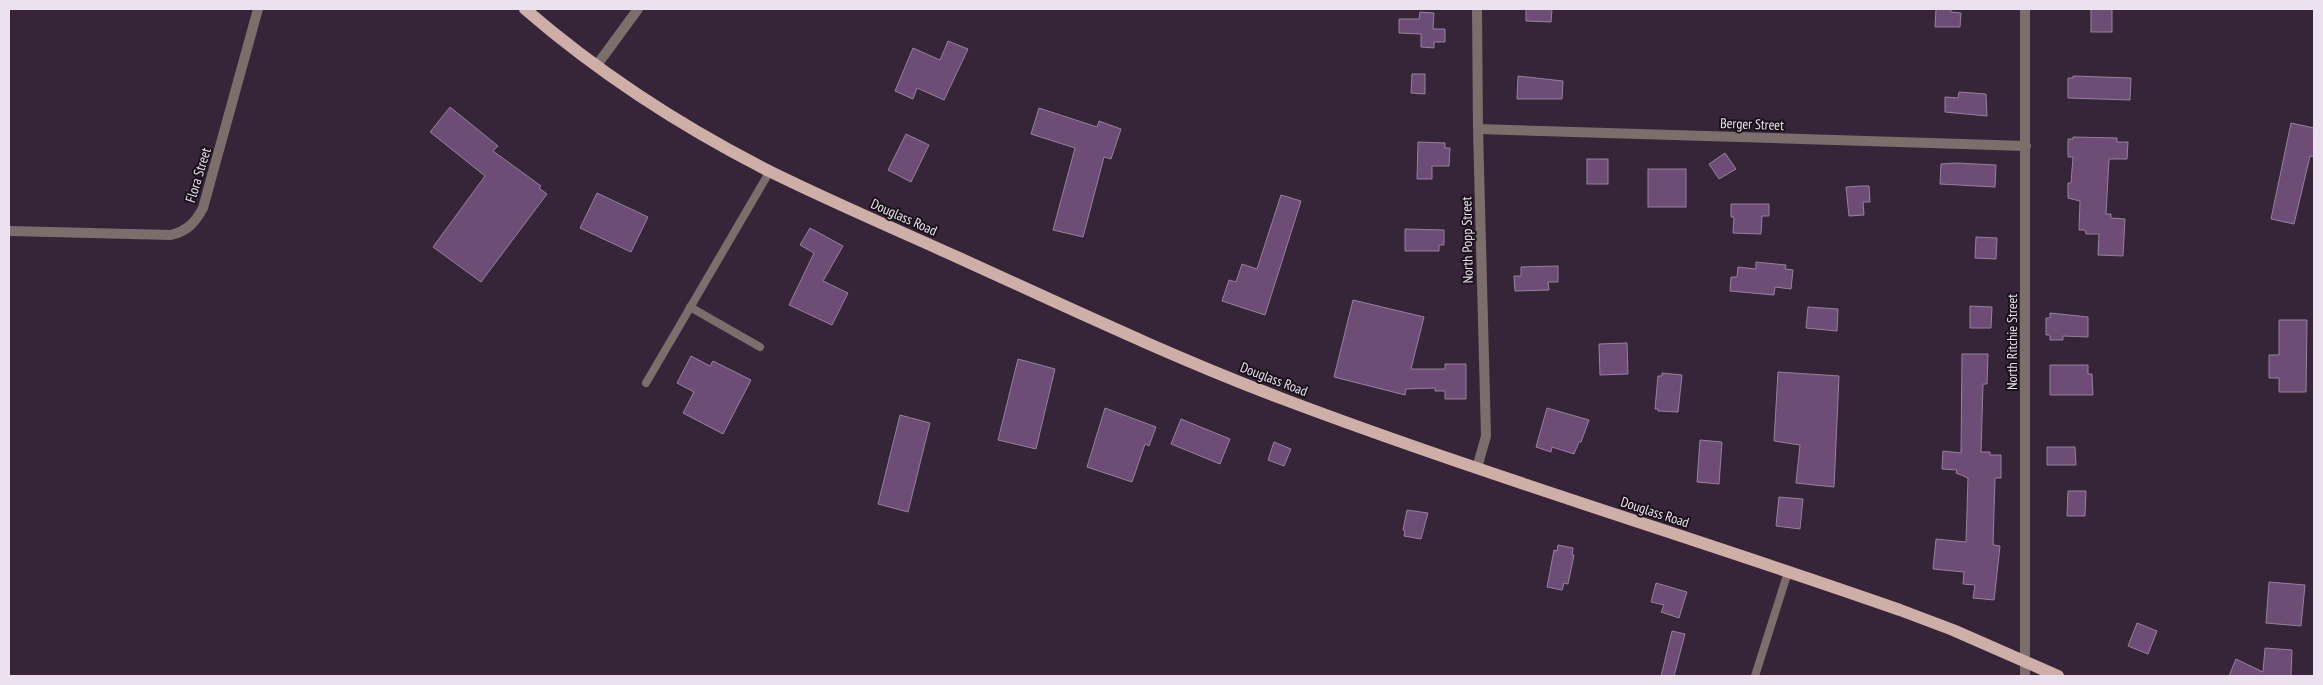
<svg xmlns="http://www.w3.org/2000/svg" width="2323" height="685" viewBox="0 0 2323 685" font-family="'PT Sans Narrow',sans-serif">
<rect width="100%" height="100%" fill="#362539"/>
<g fill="#6d4d76" stroke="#95829b">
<path d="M1526 9H1552L1551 22 1526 21Z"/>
<path d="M1936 9H1951V12L1961 13 1960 27H1935Z"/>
<rect x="2091" y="9" width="21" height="23"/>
<path d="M1420 12 1434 13 1433 29H1445V42H1434V48L1421 47V34L1399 33V19H1419Z"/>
<path d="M948 41 968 49 944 100 917 88 913 99 895 91 913 48 940 60Z"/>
<path d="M1412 74H1425V94L1411 93Z"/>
<path d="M1518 76 1563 81 1562 99H1517Z"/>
<path d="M2073 76 2131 78 2130 100 2068 98V78H2073Z"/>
<path d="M1959 92 1986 94 1987 116 1945 112V97L1958 98Z"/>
<path d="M450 107 498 146 493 151 541 186 539 188 547 194 481 282 433 247 485 176 430 132Z"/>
<path d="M1039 108 1097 127 1099 121 1121 129 1111 159 1104 157 1083 237 1053 230 1075 148 1031 134Z"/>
<path d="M2291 123 2314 128V157L2310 156 2294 224 2271 219Z"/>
<path d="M906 134 929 145 911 182 888 170Z"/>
<path d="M2073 137 2117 138V142H2128L2127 159H2109L2106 214H2111V218L2125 219 2123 256 2098 255 2099 234H2086L2085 230H2079L2080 201 2068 198V183H2071L2073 157H2068V139H2073Z"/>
<path d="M1418 142 1445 143V148H1450L1449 166H1432V179H1417Z"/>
<path d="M1725 153 1736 169 1719 179 1709 164Z"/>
<rect x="1587" y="159" width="21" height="25"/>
<path d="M1956 163 1996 165 1995 187 1940 184 1941 164Z"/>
<rect x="1648" y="169" width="38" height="38"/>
<path d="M1861 186H1869L1870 202H1863L1864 215 1849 216 1846 187Z"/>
<path d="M597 193 648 217 631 252 580 228Z"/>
<path d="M1281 195 1301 201 1265 315 1222 301 1229 280 1236 282 1242 264 1257 269Z"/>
<path d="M1731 204H1769V216H1762L1761 234 1733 233 1734 217H1731Z"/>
<path d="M810 228 843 246 823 281 848 293 832 325 789 305 814 253 800 245Z"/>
<path d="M1405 229 1444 230V245H1439V251H1405Z"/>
<path d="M1976 237 1997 238 1996 259 1975 258Z"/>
<path d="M1756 262 1786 265 1785 269 1793 270 1791 289 1775 287 1774 295 1730 291 1731 277H1737L1738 267 1756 269Z"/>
<path d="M1558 266V282H1548L1549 290 1515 291 1514 276H1521V267Z"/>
<path d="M1353 300 1424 317 1411 369H1445V364H1466V399H1445V391H1435V388L1406 389 1405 395 1334 377Z"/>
<path d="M1970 306 1992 307 1991 328H1970Z"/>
<path d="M1808 307 1838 309 1837 331 1806 328Z"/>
<path d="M2050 313 2088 317V337L2063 336V340H2050V335H2046V318H2050Z"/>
<path d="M2279 320H2307L2306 392H2279V378H2269V355H2279Z"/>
<path d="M1627 343 1628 374 1600 375 1599 344Z"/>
<path d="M1962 354H1988L1987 384H1983L1981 452H1990V455H2001V478H1995L1993 545 2000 546 1994 600 1973 598 1975 585 1963 584 1964 572 1933 569 1936 539 1966 542 1968 478 1956 473 1957 470 1942 469 1943 451 1961 453Z"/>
<path d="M691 356 710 366 713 361 751 380 723 434 683 413 694 392 677 383Z"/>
<path d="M1018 359 1055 369 1036 449 998 440Z"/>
<path d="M2050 365H2088V374H2092L2093 395H2050Z"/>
<path d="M1778 372 1839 376 1834 487 1796 483 1800 445 1774 441Z"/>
<path d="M1662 373 1682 375 1678 412 1658 411V409H1655L1658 376H1662Z"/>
<path d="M1105 408 1156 427 1149 446 1145 444 1132 482 1087 467Z"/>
<path d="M1547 408 1589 420 1581 442H1579L1574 454 1552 447 1551 452 1536 447Z"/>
<path d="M900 415 930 423 908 512 878 504Z"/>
<path d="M1181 419 1230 439 1220 464 1171 444Z"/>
<path d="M1700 440 1722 442 1719 484 1697 482Z"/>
<path d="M1274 442 1291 449 1284 466 1268 460Z"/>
<path d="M2047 447H2075L2076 465H2047Z"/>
<path d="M2068 491H2086L2085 516H2067Z"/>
<path d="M1779 497 1803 499 1800 529 1776 526Z"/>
<path d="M1407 510 1428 513 1421 539 1404 536 1405 531 1403 530Z"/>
<path d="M1558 545 1573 548 1572 555H1574L1568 584 1564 583 1562 590 1547 587 1554 550 1557 551Z"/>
<path d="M2269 582 2305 585 2301 626 2266 623Z"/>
<path d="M1656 583 1687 592 1679 618 1661 612 1664 605 1651 602Z"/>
<path d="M2137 623 2157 631 2148 654 2128 646Z"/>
<path d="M1672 631 1685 634 1674 676H1661Z"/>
<path d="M2265 648 2292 650 2291 676H2229L2236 659 2263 672Z"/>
</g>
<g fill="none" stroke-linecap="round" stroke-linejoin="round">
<g stroke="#7c6e6b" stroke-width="8">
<path d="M690 307 760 347"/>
<path d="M646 383 770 171"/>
<path d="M1755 676 1788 572"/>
</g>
<g stroke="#7c6e6b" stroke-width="10">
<path d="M1477 9 1478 129 1486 436 1477 468"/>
<path d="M597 65 638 9"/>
<path d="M1478 129 2026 146"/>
<path d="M9 231 171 235C187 231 195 223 203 208L258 9"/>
<path d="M2025 676V9"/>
</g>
<path stroke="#cdafa8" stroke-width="12" d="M525 9C599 73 684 128 771 172 832 202 895 229 957 257 1065 306 1172 357 1283 399 1487 476 1695 538 1900 610L1953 630 2058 676"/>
</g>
<g text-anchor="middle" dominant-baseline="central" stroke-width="4" stroke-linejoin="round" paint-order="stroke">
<g font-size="14" fill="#ece1ee" stroke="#19121a">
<text transform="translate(1752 124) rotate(2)">Berger Street</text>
<text transform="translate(198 175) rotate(-73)">Flora Street</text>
<text transform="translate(904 217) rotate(24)">Douglass Road</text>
<text transform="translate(1467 240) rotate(-91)">North Popp Street</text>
<text transform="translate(2012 342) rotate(-90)">North Ritchie Street</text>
<text transform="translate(1274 379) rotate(21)">Douglass Road</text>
<text transform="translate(1655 512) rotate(18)">Douglass Road</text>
</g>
</g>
<rect width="2323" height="685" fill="none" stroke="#ece1ee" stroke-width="20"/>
</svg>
